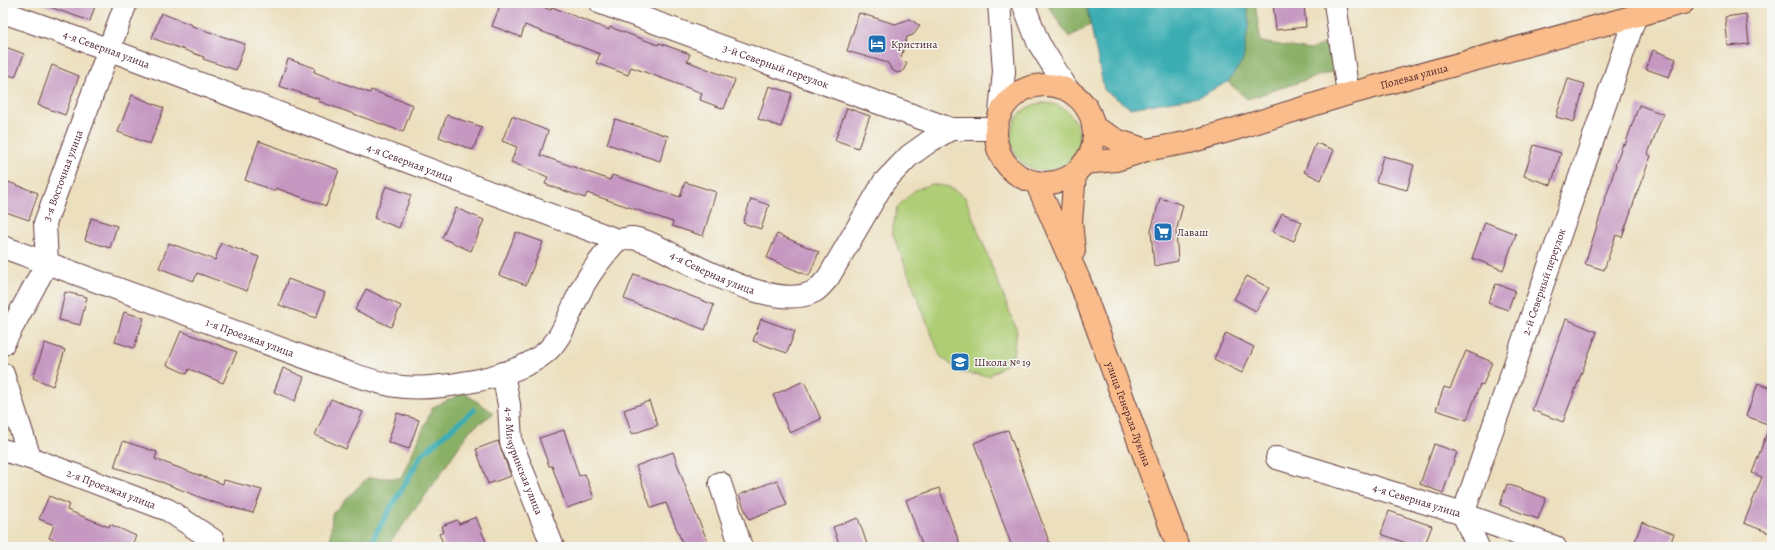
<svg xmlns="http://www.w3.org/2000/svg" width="1775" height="550" viewBox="0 0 1775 550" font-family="Alegreya,serif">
<rect width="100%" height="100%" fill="#f6f6f2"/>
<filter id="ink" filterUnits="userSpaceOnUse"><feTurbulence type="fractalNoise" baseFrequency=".025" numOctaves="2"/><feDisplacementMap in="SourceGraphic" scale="8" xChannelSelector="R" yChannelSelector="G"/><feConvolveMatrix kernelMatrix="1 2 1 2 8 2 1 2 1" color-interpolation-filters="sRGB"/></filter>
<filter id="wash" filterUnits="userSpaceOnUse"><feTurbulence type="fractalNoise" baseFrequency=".012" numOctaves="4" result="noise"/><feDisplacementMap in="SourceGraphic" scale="16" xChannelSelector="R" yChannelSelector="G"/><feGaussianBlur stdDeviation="0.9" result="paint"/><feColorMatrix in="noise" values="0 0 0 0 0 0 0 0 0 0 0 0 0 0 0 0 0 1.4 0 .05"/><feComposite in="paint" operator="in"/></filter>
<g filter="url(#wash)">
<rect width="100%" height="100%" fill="#ecdfbd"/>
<g fill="#aecd75" stroke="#7c7650">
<circle cx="1045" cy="137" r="34"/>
<path d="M931 184 949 187 965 197 1017 331 1012 360 989 376 962 373 940 356 892 232 897 207 915 190Z"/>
</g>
<g fill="#8ab066" stroke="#6a6848">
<path d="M1069 3H1086L1090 25 1069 37 1048 6Z"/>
<path d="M1246 3H1255L1261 42 1310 50 1330 41 1334 71 1247 99 1228 82 1243 60 1249 22Z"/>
<path d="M464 393 494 413 470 430 433 485 391 541 390 547H330L332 514 367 478H401L433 407Z"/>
</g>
<path fill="#3badb3" stroke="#42666f" d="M1086 3H1246L1249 22 1243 60 1228 82 1199 97 1130 108 1104 90Z"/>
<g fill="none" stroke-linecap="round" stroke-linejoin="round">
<path stroke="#3badb3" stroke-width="5.5" d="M371 547 375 535 422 454 474 410"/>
</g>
<g id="blocks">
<g fill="#c597c1">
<path d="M45 3H96L90 21 44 5Z"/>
<path d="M501 3H533L551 10 552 7 609 30 610 27 658 45 659 43 690 54 687 61 735 80 724 109 700 100 702 93 631 67 628 75 596 63 600 54 525 25 521 37 492 26Z"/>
<path d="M1273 3H1304L1306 27 1276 30Z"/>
<path d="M161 13 192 25V26L245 44 236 70 203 59 204 57 152 38Z"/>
<path d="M859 13 895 24 910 19 920 26 913 35 907 37 901 57 907 63 903 71 897 73 891 69 888 63 847 51Z"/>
<path d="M1746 14 1749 44 1728 46 1725 17Z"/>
<path d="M3 46 24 54 15 77 3 73Z"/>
<path d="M1653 50 1676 59 1669 77 1646 69Z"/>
<path d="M288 59 315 68 314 72 370 93 371 90 413 105 403 132 351 113 318 101 319 99 279 86Z"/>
<path d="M52 65 79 76 65 115 38 105Z"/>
<path d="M1568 79 1585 84 1574 122 1556 117Z"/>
<path d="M769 86 792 93 781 127 758 119Z"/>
<path d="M132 95 164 108 150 144 118 132Z"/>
<path d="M1639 105 1663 114 1648 154 1651 156 1638 190 1622 237 1616 235 1604 270 1585 264 1616 165H1615L1623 144 1625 145Z"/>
<path d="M847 108 870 116 858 148 835 140Z"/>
<path d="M447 115 482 127 473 150 439 137Z"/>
<path d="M512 116 548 131 540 155 610 180 612 175 680 197 685 182 716 192 703 236 672 226 673 222 587 193 585 198 545 184 548 177 511 162 517 147 502 141Z"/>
<path d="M615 119 668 136 660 161 607 144Z"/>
<path d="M259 141 339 170 326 206 276 188 275 191 245 180Z"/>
<path d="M1316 143 1334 150 1321 180 1304 172Z"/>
<path d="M1534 145 1561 153 1551 185 1524 176Z"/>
<path d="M1383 156 1414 165 1407 190 1376 182Z"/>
<path d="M3 180 38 193 29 220 3 211Z"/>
<path d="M386 186 411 195 399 228 374 218Z"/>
<path d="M1160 198 1183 205 1176 232 1178 261 1154 266 1151 231Z"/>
<path d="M751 199 769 205 761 229 743 223Z"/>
<path d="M456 208 484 220 471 251 442 238Z"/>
<path d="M1282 213 1302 222 1294 241 1273 232Z"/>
<path d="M91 218 117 226 110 248 85 240Z"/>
<path d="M1485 222 1516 234 1503 270 1472 258Z"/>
<path d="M516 232 543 242 526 285 499 275Z"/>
<path d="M777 234 819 252 809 276 767 258Z"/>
<path d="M169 243 215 260 221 243 259 257 247 291 197 273 194 281 159 268Z"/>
<path d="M634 274 714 305 705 330 624 299Z"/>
<path d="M1247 276 1269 288 1256 311 1234 299Z"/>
<path d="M288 279 325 293 316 318 279 305Z"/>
<path d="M1496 284 1515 290 1508 310 1488 303Z"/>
<path d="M366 289 401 306 391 327 355 310Z"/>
<path d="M65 292 87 297 80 325 59 320Z"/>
<path d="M124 312 144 318 134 348 115 342Z"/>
<path d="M761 319 795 331 787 353 753 341Z"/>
<path d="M1566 319 1597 332 1563 422 1532 410Z"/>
<path d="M181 331 237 352 223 383 189 369 187 374 167 365Z"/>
<path d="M1226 333 1254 347 1242 373 1214 359Z"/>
<path d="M45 343 65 350 53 386 33 378Z"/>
<path d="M1466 351 1492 362 1483 385 1480 384 1467 420 1436 410 1444 387 1450 389Z"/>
<path d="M283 368 304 377 295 401 274 392Z"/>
<path d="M804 381 821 419 790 433 773 395Z"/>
<path d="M1758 383 1772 389V534L1744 523 1762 477 1752 473 1770 425 1746 416Z"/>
<path d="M331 399 363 412 346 449 315 435Z"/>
<path d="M649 401 658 425 632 434 624 410Z"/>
<path d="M397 413 419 420 409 449 388 442Z"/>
<path d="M564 430 579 476 585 474 594 498 567 508 552 466H549L539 438Z"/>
<path d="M1008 430 1051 547H1012L974 443Z"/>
<path d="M123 441 157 452 155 459 223 484 224 480 262 490 253 513 212 502 164 483 114 467Z"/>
<path d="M498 441 511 476 488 484 476 449Z"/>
<path d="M1434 444 1457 452 1443 493 1420 484Z"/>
<path d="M673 452 691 502 710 547H684L666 503 651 508 636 466Z"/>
<path d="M777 480 787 505 749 520 739 495Z"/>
<path d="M1507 484 1546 498 1538 519 1500 505Z"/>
<path d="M939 488 961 547H923L906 500Z"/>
<path d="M49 496 69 504 67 510 109 527 110 524 136 536 131 547H69L49 538 54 525 39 519Z"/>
<path d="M1389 511 1432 526 1424 547H1417L1381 534Z"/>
<path d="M476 517 488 547H445L439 534 444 532 442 526 457 520 459 524Z"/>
<path d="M858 518 868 547H840L833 527Z"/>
<path d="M1642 522 1674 534 1669 547H1633Z"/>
</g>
</g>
</g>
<g filter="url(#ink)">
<use href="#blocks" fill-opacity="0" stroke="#623c41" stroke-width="1"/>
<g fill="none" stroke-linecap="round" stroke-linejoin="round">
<g stroke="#623c41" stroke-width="24">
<g id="minor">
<path id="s1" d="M601 3 951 129"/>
<path d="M999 3 1004 71 1000 113"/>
<path d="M1023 3 1038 42 1068 90"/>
<path d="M1335 3 1348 94"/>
<path id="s2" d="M3 12 110 50 617 240C622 240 627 238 632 238 647 240 664 250 677 257 710 273 781 311 815 291 820 288 824 282 828 278L884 182 909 156 930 141 951 129H996"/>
<path id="s3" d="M3 247 345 372C361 377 378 383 395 386 434 392 516 378 546 352 563 338 570 311 580 292 589 273 603 256 617 240"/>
<path id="s4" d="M3 344 47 263 45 223 126 3"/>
<path id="s5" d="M503 373 509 405 511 442 553 547"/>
<path d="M3 374 30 458"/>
<path id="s6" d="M3 450 30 458 168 510 213 540 214 547"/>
<path id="s7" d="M1277 458 1463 514 1555 547"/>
<path d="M720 483 741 547"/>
<path id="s8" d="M1478 547 1463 514 1636 15"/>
</g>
</g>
<g stroke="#623c41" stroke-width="24">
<g id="major">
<circle cx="1045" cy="134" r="49"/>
<path d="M1093 127 1119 141 1146 150"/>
<path id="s9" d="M1084 163 1116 160 1146 150 1190 142 1235 129 1348 94 1683 3"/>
<path id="s10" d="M1036 182 1080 282 1178 547"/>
<path d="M1074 251 1071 222 1075 173"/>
</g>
</g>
<use href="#minor" stroke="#fff" stroke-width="22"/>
<use href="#major" stroke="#f9bc8a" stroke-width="22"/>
</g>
</g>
<defs>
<g id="hotel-square" transform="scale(1)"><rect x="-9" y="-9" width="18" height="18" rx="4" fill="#1f6fb2" stroke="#f6f6f2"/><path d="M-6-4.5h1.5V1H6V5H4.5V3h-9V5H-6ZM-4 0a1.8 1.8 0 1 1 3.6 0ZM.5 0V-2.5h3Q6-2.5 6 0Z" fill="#fff"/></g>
<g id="supermarket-square" transform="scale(1)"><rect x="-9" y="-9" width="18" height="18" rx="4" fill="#1f6fb2" stroke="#f6f6f2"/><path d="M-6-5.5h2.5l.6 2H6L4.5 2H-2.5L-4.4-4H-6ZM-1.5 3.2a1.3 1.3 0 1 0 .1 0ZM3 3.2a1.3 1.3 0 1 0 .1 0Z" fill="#fff"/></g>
<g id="school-square" transform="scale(1)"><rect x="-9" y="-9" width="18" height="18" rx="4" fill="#1f6fb2" stroke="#f6f6f2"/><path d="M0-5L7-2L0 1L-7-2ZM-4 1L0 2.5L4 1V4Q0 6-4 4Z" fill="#fff"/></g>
</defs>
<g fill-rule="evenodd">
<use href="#hotel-square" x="877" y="44"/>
<use href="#supermarket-square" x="1163" y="232"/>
<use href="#school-square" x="960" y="362"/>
</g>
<g text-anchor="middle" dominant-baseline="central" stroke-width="3" stroke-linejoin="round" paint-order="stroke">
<g font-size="11" fill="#4a1f2b" stroke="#f6f6f2" text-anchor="start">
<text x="891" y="44">Кристина</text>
<text x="1177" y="232">Лаваш</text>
<text x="974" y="362">Школа № 19</text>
</g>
<g font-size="11" fill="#4a1f2b" stroke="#f6f6f2">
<text stroke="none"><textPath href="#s2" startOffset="110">4-я Северная улица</textPath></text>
<text stroke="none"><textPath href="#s1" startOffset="186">3-й Северный переулок</textPath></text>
<text stroke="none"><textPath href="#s9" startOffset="342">Полевая улица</textPath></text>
<text stroke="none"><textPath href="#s2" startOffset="434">4-я Северная улица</textPath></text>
<text stroke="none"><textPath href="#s4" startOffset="183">3-я Восточная улица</textPath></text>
<text stroke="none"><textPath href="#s2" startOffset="758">4-я Северная улица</textPath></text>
<text stroke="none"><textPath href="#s8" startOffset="282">2-й Северный переулок</textPath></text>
<text stroke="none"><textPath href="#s3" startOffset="263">1-я Проезжая улица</textPath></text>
<text stroke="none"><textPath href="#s10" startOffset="250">улица Генерала Лукина</textPath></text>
<text stroke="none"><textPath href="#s5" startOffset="91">4-я Мичуринская улица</textPath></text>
<text stroke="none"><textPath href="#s6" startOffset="115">2-я Проезжая улица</textPath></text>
<text stroke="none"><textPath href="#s7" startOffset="146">4-я Северная улица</textPath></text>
</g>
</g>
<rect width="1775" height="550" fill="none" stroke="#f6f6f2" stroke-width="16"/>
</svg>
